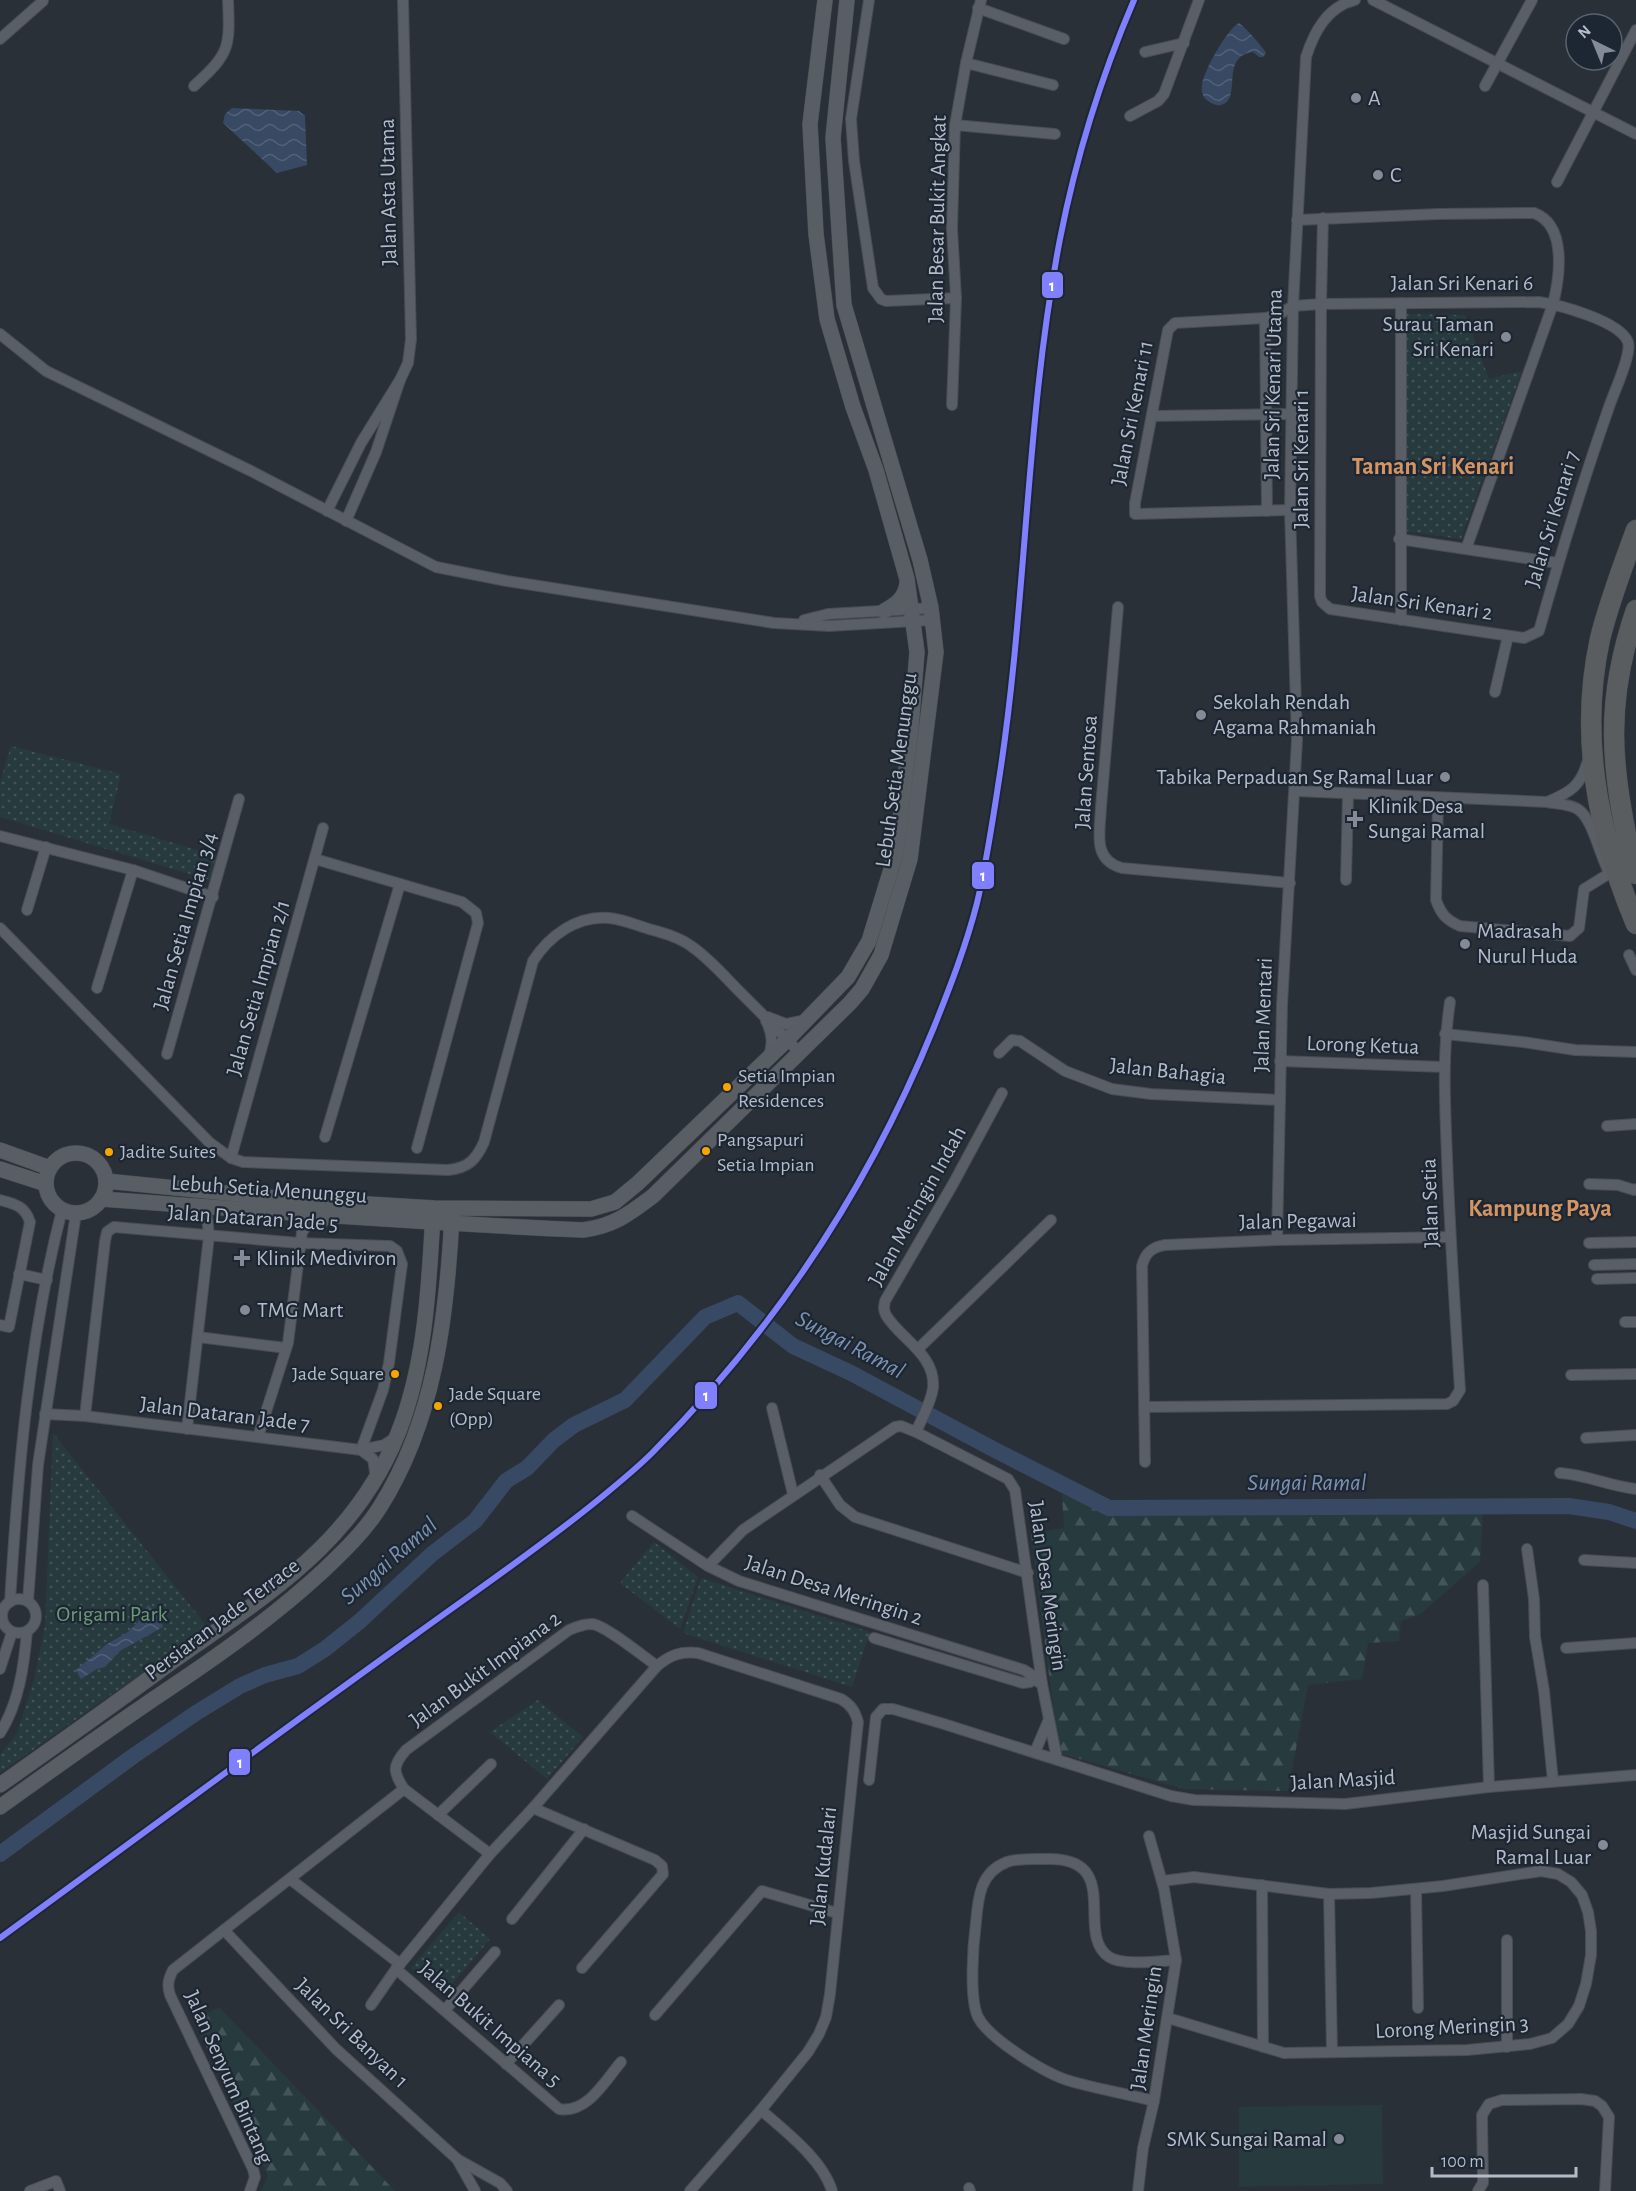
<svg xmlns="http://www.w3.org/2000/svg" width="1636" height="2191" viewBox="0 0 1636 2191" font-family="'Alegreya Sans',sans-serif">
<defs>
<pattern id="grass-dots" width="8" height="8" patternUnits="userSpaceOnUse" patternTransform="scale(1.5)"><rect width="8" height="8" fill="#273a3e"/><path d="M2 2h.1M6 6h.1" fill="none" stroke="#445559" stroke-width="1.8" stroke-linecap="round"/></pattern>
<pattern id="forest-firs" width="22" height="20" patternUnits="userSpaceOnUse" patternTransform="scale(1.5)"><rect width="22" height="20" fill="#273a3e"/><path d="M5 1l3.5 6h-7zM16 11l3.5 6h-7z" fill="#445559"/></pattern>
<pattern id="water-waves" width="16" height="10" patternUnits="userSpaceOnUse" patternTransform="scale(1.5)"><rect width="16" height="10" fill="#384963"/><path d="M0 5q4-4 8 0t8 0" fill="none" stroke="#526178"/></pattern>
</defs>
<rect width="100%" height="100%" fill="#2a3038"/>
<g fill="url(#grass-dots)">
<path d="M1404 314 1465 315 1489 379 1522 371 1461 539 1404 531Z"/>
<path d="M11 746 121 774 109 824 218 856 210 880 0 817V782Z"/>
<path d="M53 1433 209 1629 112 1694 0 1773V1755L17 1733 34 1680 45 1626Z"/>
<path d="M654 1542 698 1577 680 1629 620 1583Z"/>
<path d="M701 1578 870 1632 852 1687 683 1633Z"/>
<path d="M538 1700 583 1737 547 1779 490 1732Z"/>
<path d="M459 1912 490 1939 443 1995 411 1968Z"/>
</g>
<g fill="url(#forest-firs)">
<path d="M1062 1494 1112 1515 1483 1514 1480 1562 1419 1615 1401 1621 1399 1641 1368 1643 1362 1679 1308 1685 1288 1791 1184 1789 1059 1753 1031 1534 1064 1528Z"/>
<path d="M219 2007 395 2191H261L268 2176 194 2021Z"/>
</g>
<path fill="#273a3e" d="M1382 2105 1383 2184 1239 2187V2107Z"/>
<g fill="url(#water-waves)">
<path d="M1239 23C1244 26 1264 48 1266 53L1263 57H1259L1253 52C1219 56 1243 100 1221 105 1217 106 1212 104 1208 101 1203 98 1201 92 1202 85 1203 72 1227 29 1239 23Z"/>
<path d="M232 108 299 111 305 116 307 165 277 173 223 123 225 114Z"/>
<path d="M148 1605 160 1616 163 1627 120 1651 105 1667 97 1669 81 1679 76 1670 107 1644 128 1632 138 1622Z"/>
</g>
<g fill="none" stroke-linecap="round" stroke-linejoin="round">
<path stroke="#384963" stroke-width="16" d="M0 1854 132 1757 196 1713 240 1686 265 1675 298 1666 325 1649 360 1621 432 1554 475 1521 506 1481 527 1468 554 1440 574 1425 625 1400 705 1317 738 1303 793 1346 851 1373 993 1449 1109 1508 1569 1506 1609 1512 1636 1521"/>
<g stroke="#484c53" stroke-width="12">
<g id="street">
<path d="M869 0 851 119 854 161 873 288 881 299 886 301 956 298"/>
<path d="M1373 0 1636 134"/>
<path d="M978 8 1064 39"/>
<path d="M0 39 43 1"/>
<path d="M1145 52 1184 43"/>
<path d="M966 63 1053 85"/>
<path d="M194 86C230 53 230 48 228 0"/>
<path d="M1485 86 1532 0"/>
<path d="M1130 116 1158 101 1164 94 1199 0"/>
<path d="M955 125 1055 134"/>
<path d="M1557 182 1636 30"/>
<path d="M1297 220 1438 214 1534 213C1567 225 1560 276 1553 304L1466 549"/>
<path d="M1265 318 1267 511"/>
<path d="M0 334 46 371 251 471 436 567 507 581 774 623 829 626 932 620"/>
<path d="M400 380 408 363 411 339 403 0"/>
<path d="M952 405 956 298 952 228 955 125 966 63 981 0"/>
<path d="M1152 416 1291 414"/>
<path d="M1290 510 1135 514V503L1168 330 1175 323 1265 318 1278 315 1293 306 1321 304 1539 302C1560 305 1620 321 1628 342 1632 355 1613 394 1609 407 1583 481 1560 556 1539 631L1524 638 1330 609 1322 602 1320 596 1321 304 1323 218"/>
<path d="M327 511 361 443 400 380 376 452 346 521"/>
<path d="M1399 539 1558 563"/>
<path d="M1118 607 1101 807C1100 832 1092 860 1122 868L1290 883"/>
<path d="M804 620 828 614 931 608"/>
<path d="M1401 620V303"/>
<path d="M1495 692 1508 636"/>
<path d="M1296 791 1547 802C1557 804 1571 804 1579 810 1593 820 1600 857 1610 874"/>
<path d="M1438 798 1436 900C1441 914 1446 920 1460 926L1570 936 1579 928 1584 889 1610 873"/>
<path d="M1547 802C1571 792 1581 786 1588 760"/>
<path d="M0 836 133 870 213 897"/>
<path d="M315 859 462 902 476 913 478 923 417 1148"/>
<path d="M1346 880 1348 794"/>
<path d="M27 910 46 847"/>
<path d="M0 928 209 1142 231 1158 243 1162 448 1170C468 1168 476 1160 484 1142L533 961C549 936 577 915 609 918 622 919 636 925 649 929 663 933 679 937 691 946 710 959 725 977 741 993 761 1013 780 1032 799 1052"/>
<path d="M1629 955 1636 970"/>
<path d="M97 988 133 870"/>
<path d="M768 1017 786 1024 805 1020"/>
<path d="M766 1021C773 1034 773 1045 768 1058"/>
<path d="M1445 1034 1523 1042 1575 1050 1636 1052"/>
<path d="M999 1053 1012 1040 1020 1041 1065 1071 1112 1089 1151 1094 1280 1100"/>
<path d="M167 1054 239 799"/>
<path d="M1280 1061 1444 1067"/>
<path d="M1607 1126 1636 1124"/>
<path d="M325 1137 400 884"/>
<path d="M231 1158 323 828"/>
<path d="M1589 1184 1618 1185 1634 1190 1636 1189"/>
<path d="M0 1200C15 1204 25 1206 30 1222L9 1327 0 1325"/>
<path d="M1277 1240 1282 1005 1297 740 1290 510 1293 306 1306 57C1314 32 1327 7 1355 0"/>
<path d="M1589 1243 1636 1242"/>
<path d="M1594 1265 1636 1264"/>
<path d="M19 1274 47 1280"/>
<path d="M1597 1279 1636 1278"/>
<path d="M1625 1322H1636"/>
<path d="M198 1337 286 1348"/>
<path d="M918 1349 1051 1220"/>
<path d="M1571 1375 1636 1374"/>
<path d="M1145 1407 1447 1404 1453 1401 1460 1390C1455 1312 1450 1235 1447 1157 1445 1105 1442 1054 1450 1002"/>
<path d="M772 1408 793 1494"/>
<path d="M45 1414 85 1416 361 1450 384 1445 395 1438"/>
<path d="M85 1416 105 1241 107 1232 114 1227 299 1243 390 1246 397 1251 402 1264 389 1363 383 1390 361 1450"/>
<path d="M187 1429 209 1236 206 1207"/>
<path d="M916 1432C922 1418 931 1403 933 1388 936 1354 899 1338 886 1315 883 1310 884 1306 885 1301L953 1184 1002 1093"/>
<path d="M258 1437 288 1343 302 1232 307 1226 330 1219"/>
<path d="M1586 1438 1636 1435"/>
<path d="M361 1450 373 1459 376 1478"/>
<path d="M1145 1462 1142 1266C1145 1253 1152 1247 1165 1245L1277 1240 1450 1237"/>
<path d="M1560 1473C1588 1475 1608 1486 1636 1489"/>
<path d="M820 1475 840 1505 855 1517 1028 1573"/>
<path d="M632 1516 708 1566 739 1581 1024 1670 1032 1675 1033 1679 1042 1684"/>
<path d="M1527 1549 1534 1599 1535 1637 1544 1691 1553 1781"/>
<path d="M1584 1560 1636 1563"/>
<path d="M708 1566 743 1530 895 1427 901 1426 916 1432 1008 1479 1015 1490 1042 1684 1057 1759"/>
<path d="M1483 1585 1489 1787"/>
<circle cx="19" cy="1616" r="17"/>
<path d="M28 1601 38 1465 76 1213"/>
<path d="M10 1602C18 1470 29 1338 62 1210"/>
<path d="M874 1638 1023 1683 1030 1682 1033 1679"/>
<path d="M1566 1648 1636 1643"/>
<path d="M0 1669 12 1632"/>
<path d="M0 1733C19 1703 24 1666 27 1631"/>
<path d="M1035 1752 1049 1719"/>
<path d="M869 1780 876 1717 883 1709H893L944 1724 1171 1796 1194 1800 1345 1804 1489 1787 1636 1775"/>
<path d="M404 1789C393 1772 392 1766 406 1750L569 1630C576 1627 584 1624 592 1624 605 1625 644 1657 657 1666"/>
<path d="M533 1808 655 1860 662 1866 663 1874 582 1968"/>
<path d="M438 1815 491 1764"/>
<path d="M290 1879 400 1964"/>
<path d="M1162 1881 1194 1877 1329 1894 1371 1893 1443 1886 1541 1871 1558 1874 1571 1882 1582 1895 1588 1912 1591 1931V1955L1586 1984 1579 2006 1568 2024 1552 2038 1530 2044 1467 2050 1284 2053 1168 2018"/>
<path d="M1262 1885 1263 2047"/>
<path d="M1416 1889 1418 2008"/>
<path d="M1329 1894 1332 2051"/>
<path d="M512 1919 584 1829"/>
<path d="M224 1930 336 2049 457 2159 500 2183 507 2191"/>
<path d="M1507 1940V2047"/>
<path d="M396 1969 559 2109C587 2114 605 2081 621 2062"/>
<path d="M371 2005 396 1969 490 1854 533 1808 657 1666C670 1655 681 1651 698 1653L841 1699C851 1705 855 1711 858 1722L830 1994 826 2017 819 2034 808 2052 761 2110 690 2191"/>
<path d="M445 2010 495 1952"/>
<path d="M655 2015 762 1891 837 1913"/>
<path d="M506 2064 559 2005"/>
<path d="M1154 2101C1127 2094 1098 2089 1070 2081 1046 2074 989 2039 978 2017 969 1998 973 1945 976 1922 978 1898 980 1872 1007 1862 1019 1858 1035 1859 1048 1859 1124 1858 1074 1934 1109 1957 1123 1966 1159 1961 1176 1960"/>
<path d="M761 2110C785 2131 823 2160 832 2191"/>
<path d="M457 2159 475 2191"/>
<path d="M969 2188 970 2191"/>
<path d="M30 2191 56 2181 60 2191"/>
<path d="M250 2191 255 2177 253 2169 170 1995C167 1985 168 1980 173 1970L404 1789 490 1854"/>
<path d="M1138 2191 1143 2148 1154 2101 1176 1960 1164 1889 1149 1836"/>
<path d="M1478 2191 1483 2183 1482 2115 1489 2104 1502 2100 1581 2099 1595 2101 1602 2106 1609 2117 1605 2191"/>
</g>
</g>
<g stroke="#484c53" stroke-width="16">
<g id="secondary">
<path d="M884 611C897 604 905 598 907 583"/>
<path d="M0 1150 50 1168"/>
<circle cx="76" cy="1183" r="30"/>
<path d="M0 1169 46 1184"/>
<path d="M106 1181 286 1199 434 1208 591 1209 615 1202 638 1183 787 1040 848 977 869 941 896 853 911 728 917 652 907 579 876 470 853 407 827 319 816 234 810 124 825 0"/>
<path d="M101 1199C262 1211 422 1223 583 1230 614 1226 629 1214 653 1196L850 1003 862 989 881 955 910 859 936 652 931 608 920 560 844 305 833 138 847 0"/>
<path d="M0 1785C58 1744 116 1703 173 1661 270 1593 362 1538 403 1420 426 1354 429 1283 433 1214"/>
<path d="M0 1807C50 1771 101 1735 152 1700 212 1660 270 1620 323 1571 343 1552 365 1531 380 1507 435 1420 447 1315 452 1215"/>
</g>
</g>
<g stroke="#474c53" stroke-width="21">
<g id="highway">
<path d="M1636 530C1623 566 1609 602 1600 639 1579 735 1598 834 1636 924"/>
<path d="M1636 610C1623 648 1614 692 1614 733 1614 776 1624 833 1636 874"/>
</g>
</g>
<use href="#street" stroke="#5a5e66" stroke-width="10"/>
<use href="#secondary" stroke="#595d64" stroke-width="15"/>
<use href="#highway" stroke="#5a5d60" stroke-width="20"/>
<g stroke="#1d2633" stroke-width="10">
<path id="rail-1" d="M0 1938C138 1836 276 1735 415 1635 477 1590 539 1548 598 1500 616 1485 635 1470 652 1453 774 1331 869 1187 934 1027 950 987 966 946 977 903 986 865 992 825 998 786 1027 605 1025 419 1060 239 1076 157 1101 77 1134 0"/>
</g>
<use href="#rail-1" stroke="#8080ff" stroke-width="6"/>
</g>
<g fill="#848b96" stroke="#1d2633" stroke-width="2">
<circle cx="1356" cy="98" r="6"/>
<circle cx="1378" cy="175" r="6"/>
<circle cx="1506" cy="337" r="6"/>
<circle cx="1201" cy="715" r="6"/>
<circle cx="1445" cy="777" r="6"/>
<path d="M1352 810h6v6h6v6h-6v6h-6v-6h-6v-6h6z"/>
<circle cx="1465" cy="944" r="6"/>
<path d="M239 1249h6v6h6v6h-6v6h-6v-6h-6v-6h6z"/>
<circle cx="245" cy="1310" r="6"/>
<circle cx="1603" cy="1845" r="6"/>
<circle cx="1339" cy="2139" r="6"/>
</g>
<g fill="#f7a600" stroke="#1d2633" stroke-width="2">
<circle cx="727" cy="1087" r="5"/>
<circle cx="706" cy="1151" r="5"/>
<circle cx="109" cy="1152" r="5"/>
<circle cx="395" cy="1374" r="5"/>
<circle cx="438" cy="1406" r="5"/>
</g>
<g text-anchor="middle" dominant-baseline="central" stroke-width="4.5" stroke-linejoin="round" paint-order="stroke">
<g font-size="20" fill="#b4bcc9" stroke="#1d2633" text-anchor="start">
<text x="738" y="1076">Setia Impian<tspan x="738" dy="25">Residences</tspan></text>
<text x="717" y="1140">Pangsapuri<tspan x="717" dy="25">Setia Impian</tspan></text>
<text x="120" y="1152">Jadite Suites</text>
<text x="384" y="1374" text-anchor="end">Jade Square</text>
<text x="449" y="1394">Jade Square<tspan x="449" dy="25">(Opp)</tspan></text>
</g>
<g font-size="22" fill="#b4bcc9" stroke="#1d2633" text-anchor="start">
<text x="1368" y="98">A</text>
<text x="1390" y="175">C</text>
<text x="1494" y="324" text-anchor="end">Surau Taman<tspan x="1494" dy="25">Sri Kenari</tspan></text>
<text x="1213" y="702">Sekolah Rendah<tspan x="1213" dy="25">Agama Rahmaniah</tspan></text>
<text x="1433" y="777" text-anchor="end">Tabika Perpaduan Sg Ramal Luar</text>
<text x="1368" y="806">Klinik Desa<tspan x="1368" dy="25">Sungai Ramal</tspan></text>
<text x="1477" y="931">Madrasah<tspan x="1477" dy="25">Nurul Huda</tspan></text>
<text x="256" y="1258">Klinik Mediviron</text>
<text x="257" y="1310">TMG Mart</text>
<text x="1591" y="1832" text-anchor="end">Masjid Sungai<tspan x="1591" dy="25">Ramal Luar</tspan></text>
<text x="1327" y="2139" text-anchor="end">SMK Sungai Ramal</text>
</g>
<g font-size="22" fill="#b4bcc9" stroke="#1d2633">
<text transform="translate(388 192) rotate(-91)">Jalan Asta Utama</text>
<text transform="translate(937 219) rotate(-89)">Jalan Besar Bukit Angkat</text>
<text x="1462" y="283">Jalan Sri Kenari 6</text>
<text transform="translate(1273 384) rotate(-89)">Jalan Sri Kenari Utama</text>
<text transform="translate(1132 413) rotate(-79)">Jalan Sri Kenari 11</text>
<text transform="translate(1301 459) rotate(-90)">Jalan Sri Kenari 1</text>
<text transform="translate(1552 519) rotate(-73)">Jalan Sri Kenari 7</text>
<text transform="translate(1422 603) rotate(8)">Jalan Sri Kenari 2</text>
<text transform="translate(896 770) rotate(-82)">Lebuh Setia Menunggu</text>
<text transform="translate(1086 772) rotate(-86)">Jalan Sentosa</text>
<text transform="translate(185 921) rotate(-74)">Jalan Setia Impian 3/4</text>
<text transform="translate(258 988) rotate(-74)">Jalan Setia Impian 2/1</text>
<text transform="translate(1263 1015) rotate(-88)">Jalan Mentari</text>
<text transform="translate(1363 1045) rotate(2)">Lorong Ketua</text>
<text transform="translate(1168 1071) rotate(6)">Jalan Bahagia</text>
<text transform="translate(269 1189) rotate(4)">Lebuh Setia Menunggu</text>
<text transform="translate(1430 1203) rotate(-92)">Jalan Setia</text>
<text transform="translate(917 1206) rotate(-61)">Jalan Meringin Indah</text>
<text transform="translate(253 1218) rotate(4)">Jalan Dataran Jade 5</text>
<text transform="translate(1298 1221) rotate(-1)">Jalan Pegawai</text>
<text transform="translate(225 1414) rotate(7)">Jalan Dataran Jade 7</text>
<text transform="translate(1048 1586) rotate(82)">Jalan Desa Meringin</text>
<text transform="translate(834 1590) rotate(18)">Jalan Desa Meringin 2</text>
<text transform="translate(222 1619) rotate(-37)">Persiaran Jade Terrace</text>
<text transform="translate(485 1669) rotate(-36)">Jalan Bukit Impiana 2</text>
<text transform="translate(1343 1780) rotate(-3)">Jalan Masjid</text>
<text transform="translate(823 1866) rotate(-84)">Jalan Kudalari</text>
<text transform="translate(490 2024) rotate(41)">Jalan Bukit Impiana 5</text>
<text transform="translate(1452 2027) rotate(-3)">Lorong Meringin 3</text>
<text transform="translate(1146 2028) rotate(-82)">Jalan Meringin</text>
<text transform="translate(352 2033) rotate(44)">Jalan Sri Banyan 1</text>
<text transform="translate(229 2077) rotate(66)">Jalan Senyum Bintang</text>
</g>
<g font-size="22" fill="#6b9a76" stroke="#1d2633">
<text x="112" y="1614">Origami Park</text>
</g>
<g font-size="24" font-weight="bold" fill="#d59563" stroke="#1d2633">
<text x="1433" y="467">Taman Sri Kenari</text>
<text x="1540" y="1209">Kampung Paya</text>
</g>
<g font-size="24" font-style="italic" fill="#7c92b1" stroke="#1d2633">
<text transform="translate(850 1345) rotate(28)">Sungai Ramal</text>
<text x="1307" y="1483">Sungai Ramal</text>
<text transform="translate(389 1561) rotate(-41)">Sungai Ramal</text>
</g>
</g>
<g stroke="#1d2633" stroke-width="2">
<rect x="1041" y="271" width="23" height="28" rx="6" fill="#8080ff"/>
<rect x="971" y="861" width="24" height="29" rx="6" fill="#8080ff"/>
<rect x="694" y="1381" width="24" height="29" rx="6" fill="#8080ff"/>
<rect x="228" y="1748" width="23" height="28" rx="6" fill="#8080ff"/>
</g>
<g font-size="16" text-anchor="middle" font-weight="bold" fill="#fff">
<text x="1052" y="291">1</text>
<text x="983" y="881">1</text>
<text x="706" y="1401">1</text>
<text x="240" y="1768">1</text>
</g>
<g transform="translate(1594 42) rotate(317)"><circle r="28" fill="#1d2633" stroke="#59626f" stroke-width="1.5"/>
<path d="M0-4.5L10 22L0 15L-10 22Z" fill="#848b96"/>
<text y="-9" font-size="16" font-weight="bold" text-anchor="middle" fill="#b4bcc9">N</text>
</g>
<path d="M1432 2167v9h144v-9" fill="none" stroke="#b4bcc9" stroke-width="3"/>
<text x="1441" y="2167" font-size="18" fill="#b4bcc9" stroke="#1d2633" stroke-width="4.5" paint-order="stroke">100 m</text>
</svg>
